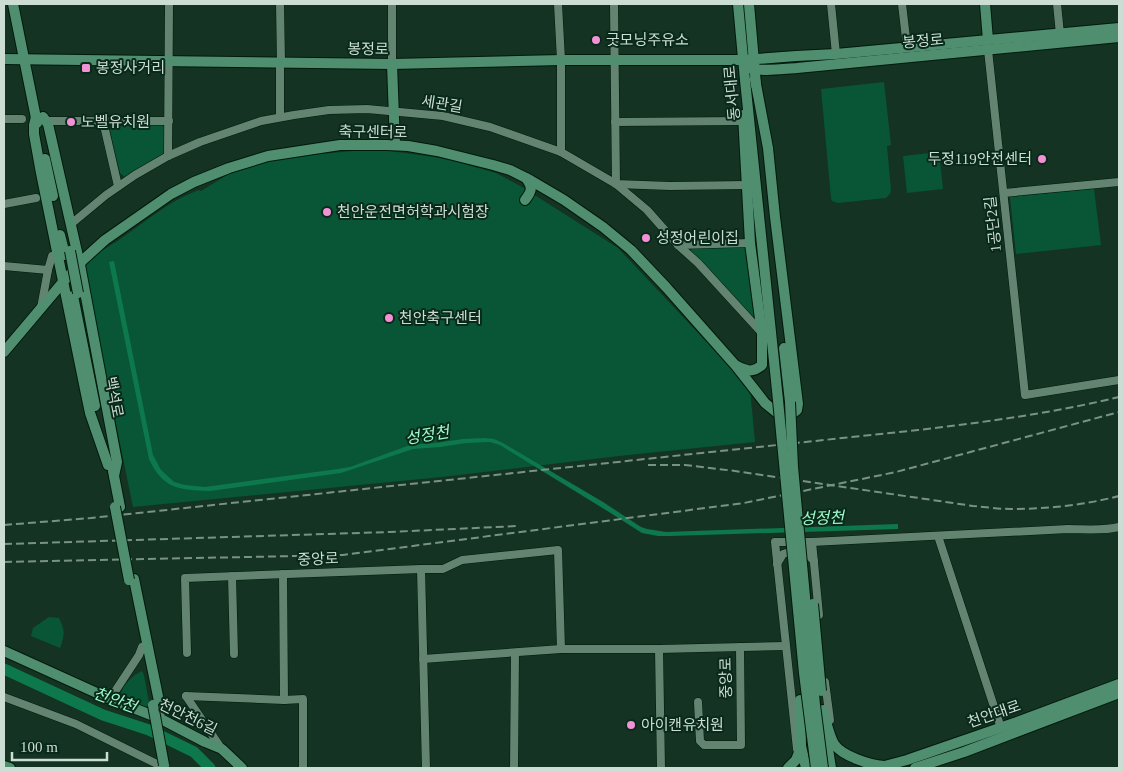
<svg xmlns="http://www.w3.org/2000/svg" width="1123" height="772" viewBox="0 0 1123 772" font-family="'Times New Roman','Noto Sans KR',serif">
<rect width="100%" height="100%" fill="#143323"/>
<g fill="#085636">
<path d="M884 82 891 145 887 146 891 190 890 194 886 198 838 203 832 201 831 198 821 89Z"/>
<path d="M114 124H162L165 128V153L125 177 120 173 110 130Z"/>
<path d="M353 151H390L434 157 450 160 496 173 522 187 618 248 750 388 755 442 619 456 442 477 133 507 83 262C94 255 105 249 116 242 143 224 168 201 199 190L201 191 232 172 276 158Z"/>
<path d="M939 152 943 189 907 193 903 156Z"/>
<path d="M1094 189 1101 245 1016 254 1010 197Z"/>
<path d="M747 246 748 250 754 315 753 318 690 253 692 248Z"/>
<path d="M49 617 59 618C65 630 65 635 60 648L31 636 33 628Z"/>
<path d="M142 671 144 675 150 708 149 709C139 706 125 703 121 693 124 684 133 675 142 671Z"/>
</g>
<path fill="#0e784d" d="M114 261 153 455 161 470 174 482 185 485 205 487 338 469 350 467 410 445 436 443 463 439 484 438 494 439 503 443 603 502 641 527 647 529 666 532 898 524V529L670 536H658L642 533 609 512 500 445 490 442 466 443 440 447 413 449 341 473 210 491C179 490 163 489 149 459L109 262Z"/>
<g fill="none" stroke-linecap="round" stroke-linejoin="round">
<path stroke="#0e784d" stroke-width="11" d="M4 669 103 715 149 730 194 752 210 768"/>
<g stroke="#001a0c" stroke-width="9">
<g id="street">
<path d="M280 4 281 62"/>
<path d="M392 4V64"/>
<path d="M558 4 561 60V152"/>
<path d="M614 4 616 184 670 186 747 185"/>
<path d="M831 4 836 54"/>
<path d="M902 4 907 47"/>
<path d="M1057 4 1060 34"/>
<path d="M988 50 1025 395 1119 380"/>
<path d="M280 62V117"/>
<path d="M4 119H22"/>
<path d="M46 121H169"/>
<path d="M103 121 118 186"/>
<path d="M615 122 742 121"/>
<path d="M168 156 169 4"/>
<path d="M1004 193 1119 182"/>
<path d="M4 204 36 198"/>
<path d="M71 224 106 195 135 175 168 156 200 142 261 121 294 115 329 110 367 109 443 116 490 127 561 152 616 184 647 210 678 245 698 263 762 333"/>
<path d="M678 245 750 243"/>
<path d="M4 266 48 270"/>
<path d="M41 308 48 270 52 256"/>
<path d="M938 536 1001 728"/>
<path d="M808 545 812 542 819 615"/>
<path d="M777 564 783 554 796 550 805 551 814 561"/>
<path d="M421 569 426 768"/>
<path d="M283 574 284 700"/>
<path d="M232 576 234 654"/>
<path d="M659 649 661 768"/>
<path d="M187 653 185 578 421 569H443L462 560 558 550 561 649"/>
<path d="M423 659 561 649H659L785 646"/>
<path d="M825 682 830 720"/>
<path d="M186 696 284 700 303 699V768"/>
<path d="M186 696 221 748"/>
<path d="M4 697 76 724 165 768"/>
<path d="M110 699 139 655 142 647"/>
<path d="M698 702 700 741 704 745H741L740 647"/>
<path d="M797 749 775 542H812L1068 529C1085 529 1103 531 1119 527"/>
<path d="M514 768 515 653"/>
</g>
</g>
<g stroke="#001a0c" stroke-width="12">
<g id="secondary">
<path d="M13 4 37 123"/>
<path d="M738 4 745 80 778 400"/>
<path d="M749 4 756 85"/>
<path d="M985 4 988 40"/>
<path d="M4 59 392 64 561 60H744L796 56 836 54 1119 28"/>
<path d="M392 64 395 145"/>
<path d="M749 68C764 72 781 69 797 68L1119 37"/>
<path d="M36 117 34 125V134L41 173 85 389 90 413 108 465"/>
<path d="M43 117 48 124 80 265 117 462 114 476"/>
<path d="M45 159 53 196"/>
<path d="M525 200C532 191 533 188 526 178"/>
<path d="M60 235 65 255"/>
<path d="M73 296 95 406"/>
<path d="M784 348 790 402"/>
<path d="M4 352 63 282 84 259 105 240 171 194 194 182 229 168 268 156 340 145H387L408 146 437 151 493 165 510 170 530 180 564 200 603 227 631 250 666 287 736 366 765 403 776 412 785 414 793 413 797 410 798 404 775 217 768 148 755 79"/>
<path d="M737 366C747 371 753 373 762 365V334L750 243 743 115"/>
<path d="M113 471 120 507"/>
<path d="M134 579 161 711"/>
<path d="M4 651 110 699 159 718 205 742 222 749 242 768"/>
<path d="M800 700 801 746 806 768"/>
<path d="M823 710C825 718 830 737 834 744 842 756 870 765 884 766"/>
<path d="M825 730 831 768"/>
<path d="M4 766 10 768"/>
<path d="M788 768 796 760 801 747"/>
<path d="M877 768 907 760 1017 722 1119 684"/>
<path d="M915 768 964 752 1119 693"/>
</g>
</g>
<use href="#street" stroke="#638471" stroke-width="8"/>
<use href="#secondary" stroke="#508e70" stroke-width="10"/>
<g stroke="#7a9285" stroke-width="2" stroke-dasharray="8 4" stroke-linecap="butt">
<path d="M648 465H685L735 471 973 506C985 507 999 509 1011 509 1047 509 1085 505 1119 496"/>
<path d="M4 525 91 518 918 430C986 422 1053 413 1119 397"/>
<path d="M4 544 389 532 518 526"/>
<path d="M4 562 343 555 744 503 896 472 1119 412"/>
</g>
<g stroke="#001a0c" stroke-width="12" stroke-linecap="butt">
<g id="secondary-bridge">
<path d="M70 251 78 293"/>
<path d="M778 400 804 673 816 768"/>
<path d="M790 402 793 467 815 705 823 768"/>
<path d="M115 507 129 580"/>
<path d="M813 604 821 691"/>
<path d="M153 705 164 765"/>
</g>
</g>
<use href="#secondary-bridge" stroke="#508e70" stroke-width="10"/>
</g>
<g fill="#f391d5" stroke="#09291a" stroke-width="2">
<circle cx="596" cy="40" r="5"/>
<rect x="81" y="63" width="10" height="10" rx="2.5"/>
<circle cx="71" cy="122" r="5"/>
<circle cx="1042" cy="159" r="5"/>
<circle cx="327" cy="212" r="5"/>
<circle cx="646" cy="238" r="5"/>
<circle cx="389" cy="318" r="5"/>
<circle cx="631" cy="725" r="5"/>
</g>
<g text-anchor="middle" dominant-baseline="central" stroke-width="4" stroke-linejoin="round" paint-order="stroke">
<g font-size="15" fill="#ccddd3" stroke="#09291a" text-anchor="start">
<text x="606" y="40">굿모닝주유소</text>
<text x="96" y="68">봉정사거리</text>
<text x="81" y="122">노벨유치원</text>
<text x="1032" y="159" text-anchor="end">두정119안전센터</text>
<text x="337" y="212">천안운전면허학과시험장</text>
<text x="656" y="238">성정어린이집</text>
<text x="399" y="318">천안축구센터</text>
<text x="641" y="725">아이캔유치원</text>
</g>
<g font-size="15" fill="#ccddd3" stroke="#09291a">
<text transform="translate(923 41) rotate(-5)">봉정로</text>
<text transform="translate(368 49) rotate(1)">봉정로</text>
<text transform="translate(732 93) rotate(-95)">동서대로</text>
<text transform="translate(442 104) rotate(9)">세관길</text>
<text transform="translate(373 132) rotate(1)">축구센터로</text>
<text transform="translate(993 224) rotate(-96)">1공단2길</text>
<text transform="translate(114 397) rotate(79)">백석로</text>
<text transform="translate(318 559) rotate(-2)">중앙로</text>
<text transform="translate(726 678) rotate(-91)">중앙로</text>
<text transform="translate(994 714) rotate(-19)">천안대로</text>
<text transform="translate(188 717) rotate(26)">천안천6길</text>
</g>
<g font-size="16" font-style="italic" fill="#9efbc9" stroke="#09291a">
<text transform="translate(427 435) rotate(-9)">성정천</text>
<text transform="translate(822 518) rotate(-2)">성정천</text>
<text transform="translate(115 700) rotate(20)">천안천</text>
</g>
</g>
<rect width="1123" height="772" fill="none" stroke="#ccddd3" stroke-width="10"/>
<path d="M12 752v8h95v-8" fill="none" stroke="#ccddd3" stroke-width="2.5"/>
<text x="20" y="752" font-size="15" fill="#ccddd3" stroke="#09291a" stroke-width="4" paint-order="stroke">100 m</text>
</svg>
